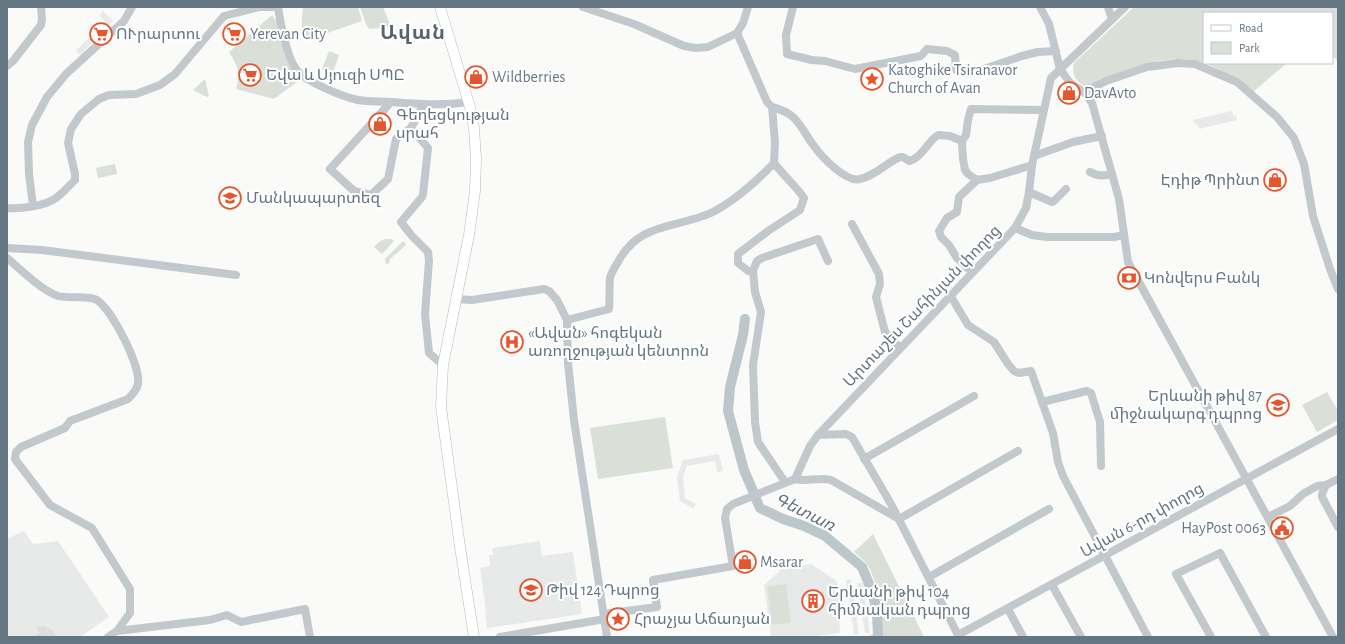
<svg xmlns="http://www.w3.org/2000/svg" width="1345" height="644" viewBox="0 0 1345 644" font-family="'Alegreya Sans','Noto Sans Armenian',sans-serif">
<rect width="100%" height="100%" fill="#fafaf8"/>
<g fill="#e8e9e9">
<path d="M103 11 113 21 80 55 76 51 105 21 99 15Z"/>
<path d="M1232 111 1233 116 1236 115 1237 120 1199 129 1197 124 1195 125 1193 120Z"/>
<path d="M719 454 723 471 717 472 715 461 687 466 683 477 685 498 696 504 693 509 680 501 677 477 683 460Z"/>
<path d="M24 531 33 544 58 541 109 617 80 637H7V539Z"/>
<path d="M540 541 542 556 573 552 582 614 487 628 485 612 486 611 480 568 490 566 489 555H493L492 548Z"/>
<path d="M811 564 837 581 840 633 809 637H771L764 585 782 569Z"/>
<path d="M851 579 859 634H854L846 580Z"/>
<path d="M857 583H863L870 633H865Z"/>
</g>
<g fill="#dadfd7">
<path d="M303 7H358L362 21 310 39C299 33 302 18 303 7Z"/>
<path d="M360 7H383L391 27 369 29 366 24Z"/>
<path d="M1134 7H1338V61L1332 55V13H1204V63H1287L1253 92C1237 82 1220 68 1201 62 1164 51 1120 72 1087 87 1076 83 1071 74 1074 63Z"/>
<path d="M272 15 276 21 281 42 301 79 274 99 236 89C241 71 238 68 229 52Z"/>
<path d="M329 51 339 55 333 73 322 69Z"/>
<path d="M205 79 209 96 207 97 193 90Z"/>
<path d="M115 164 117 174 98 178 96 168Z"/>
<path d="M386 239H392L394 241 382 254 374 247 380 241Z"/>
<path d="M402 242H405L406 245 389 260 390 262 386 265 385 259Z"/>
<path d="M1327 392 1338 411V420L1317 432 1302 405Z"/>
<path d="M665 417 673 468 598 479 590 428Z"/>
<path d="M873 534 924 637H867L880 630C881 611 878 579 866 563 862 559 858 555 854 552Z"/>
<path d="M786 584 791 623 772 625 767 586Z"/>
<path d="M44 626 52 630 57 637H34L40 633 36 627Z"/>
</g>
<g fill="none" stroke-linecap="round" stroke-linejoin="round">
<g stroke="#bbc7cb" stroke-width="10">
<path d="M745 319 743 335 730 387 728 411 744 470 753 491"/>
<path d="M756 499 760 508 783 519 804 526 825 536 862 567 872 591 877 612 878 637"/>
</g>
<g stroke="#b5babe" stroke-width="11">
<path id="major" d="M440 7 470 107 474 128 476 159 475 191 469 235 443 365 441 407 460 547 474 637"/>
</g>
<g stroke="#c3c8cc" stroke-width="8">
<path d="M278 7C280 22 287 57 296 69 304 81 343 97 358 100 369 102 381 101 392 102 417 104 442 106 468 102"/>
<path d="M583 7 634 24 684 46 696 48 708 47 737 33 743 23 748 7"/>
<path d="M793 7 786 35 787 54 812 60 825 61 855 69 921 56 927 49 947 51 955 55 956 70 968 73 978 71 1022 56 1038 52 1056 51"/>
<path d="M1040 7 1049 24 1060 69 1071 84 1084 92 1092 103 1119 199 1128 262 1333 637"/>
<path d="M1108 7 1112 19"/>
<path d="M7 66 13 61 41 25 42 19 41 7"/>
<path d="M1084 92 1106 81 1147 67 1178 63 1195 64 1237 82 1277 117 1294 138 1304 164 1313 216 1330 269 1338 289"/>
<path d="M391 102 330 169 354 191 371 195 388 179 396 139 411 128"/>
<path d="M424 104 411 128 428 148 423 194 422 197 401 222 412 236 428 252 429 261 425 314 429 353 443 365"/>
<path d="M772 107C780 109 788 112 794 118 802 126 807 137 814 146 821 156 846 183 860 179 875 176 886 163 900 157H903L909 161C922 158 927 142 938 135L950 136 962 141"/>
<path d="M1034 156 1073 142 1102 136"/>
<path d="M1032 165 990 178 977 180 968 174 965 170 963 159 962 144V141L966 135 968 120 971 109 1043 110"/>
<path d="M1090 172C1097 176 1105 176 1112 174"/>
<path d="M1029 192 1052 202 1054 201 1066 189"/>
<path d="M33 206 29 174 28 142 32 125 47 97 66 74 124 21 132 7"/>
<path d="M7 208C21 209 45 206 56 198 63 193 69 186 75 180V174L68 143 71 129 81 114 99 99 109 95 136 94 160 85 175 74 224 16 259 7H278"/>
<path d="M852 224 879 274 880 284 876 297 885 332 900 348"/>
<path d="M1015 228 1032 235 1047 237H1114L1124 235"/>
<path d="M7 248 42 250 236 275"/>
<path d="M7 258C20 269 42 291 58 296 69 299 89 295 97 300 112 310 141 366 138 384 137 390 132 395 128 399L70 421 65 428 21 447 16 452 15 459 18 463 50 505 92 528 130 589V613L117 631 210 620 227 615 241 622 305 609 310 637"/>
<path d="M753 271H748L738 263V254L768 231 800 210 804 198C795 185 784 176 774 163"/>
<path d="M972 272 957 258 949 245 941 237 939 231 947 218 957 212 959 197 977 180"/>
<path d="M950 295 968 325 994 342 1008 364 1014 371 1019 373 1031 371 1053 433 1058 462 1063 476 1148 637"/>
<path d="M455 299 472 300 544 289 549 291 557 300 567 320 568 363 574 420 607 637"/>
<path d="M567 320 609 309C610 299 609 288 610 278 611 273 615 267 618 262 638 224 672 228 706 215 729 206 757 181 774 163L775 142 772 107 767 102 737 33"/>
<path d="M1042 402 1087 391 1091 393 1100 422 1101 466"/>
<path d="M818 435 846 434 852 437 891 504 959 637"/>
<path d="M864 459 974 396"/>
<path d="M795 479C807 482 819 477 831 480L899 519 1018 451"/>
<path d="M785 482 758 442 755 422 753 365 761 312 755 292 753 271 757 261 762 258 818 239 828 261"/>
<path d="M1326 485 1322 494V497L1338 527"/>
<path d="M1268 517 1290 506 1303 494 1317 486 1326 485 1338 479"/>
<path d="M929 577 1049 509"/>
<path d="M1052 585 1081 637"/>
<path d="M1008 609 1023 637"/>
<path d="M604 614 657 607 653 580 733 566 725 518 727 509 733 504 795 479 810 446 818 435 1015 228 1026 208 1029 192 1032 165 1051 78 1125 7"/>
<path d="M958 635 1338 429"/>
<path d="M108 637 117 631"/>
<path d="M500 637 605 619"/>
<path d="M1211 637 1176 574 1220 553 1266 637"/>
</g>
<use href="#major" stroke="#fff" stroke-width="10"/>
</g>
<defs>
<g id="supermarket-ring" transform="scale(1.15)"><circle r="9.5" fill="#fff" stroke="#e4572e" stroke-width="1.5"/><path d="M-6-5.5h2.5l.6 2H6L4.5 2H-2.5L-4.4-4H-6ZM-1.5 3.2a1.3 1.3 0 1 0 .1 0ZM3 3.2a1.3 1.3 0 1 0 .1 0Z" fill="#e4572e"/></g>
<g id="shop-ring" transform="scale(1.15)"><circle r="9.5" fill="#fff" stroke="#e4572e" stroke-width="1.5"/><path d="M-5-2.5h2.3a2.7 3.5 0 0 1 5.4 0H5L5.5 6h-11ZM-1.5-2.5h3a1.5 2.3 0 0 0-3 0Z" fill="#e4572e"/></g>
<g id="sight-ring" transform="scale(1.15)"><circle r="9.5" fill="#fff" stroke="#e4572e" stroke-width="1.5"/><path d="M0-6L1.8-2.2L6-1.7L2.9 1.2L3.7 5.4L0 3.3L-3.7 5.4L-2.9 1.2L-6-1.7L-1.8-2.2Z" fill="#e4572e"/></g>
<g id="school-ring" transform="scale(1.15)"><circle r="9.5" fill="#fff" stroke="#e4572e" stroke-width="1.5"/><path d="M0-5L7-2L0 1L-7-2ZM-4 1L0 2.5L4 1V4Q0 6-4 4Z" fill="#e4572e"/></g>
<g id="bank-ring" transform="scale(1.15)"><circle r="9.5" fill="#fff" stroke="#e4572e" stroke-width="1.5"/><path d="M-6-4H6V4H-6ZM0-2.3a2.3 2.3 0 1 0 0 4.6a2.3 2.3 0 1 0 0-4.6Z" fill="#e4572e"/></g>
<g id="hospital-ring" transform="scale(1.15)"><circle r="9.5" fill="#fff" stroke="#e4572e" stroke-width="1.5"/><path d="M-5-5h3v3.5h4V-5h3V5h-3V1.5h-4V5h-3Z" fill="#e4572e"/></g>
<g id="civic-ring" transform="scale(1.15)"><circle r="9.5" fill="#fff" stroke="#e4572e" stroke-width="1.5"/><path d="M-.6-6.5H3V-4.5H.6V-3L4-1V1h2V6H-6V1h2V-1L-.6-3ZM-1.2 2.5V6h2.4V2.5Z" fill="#e4572e"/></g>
<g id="building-ring" transform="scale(1.15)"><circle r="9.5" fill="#fff" stroke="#e4572e" stroke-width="1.5"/><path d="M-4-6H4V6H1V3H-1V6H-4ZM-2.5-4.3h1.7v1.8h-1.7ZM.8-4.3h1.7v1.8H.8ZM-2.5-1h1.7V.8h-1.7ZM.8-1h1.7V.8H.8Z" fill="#e4572e"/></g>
</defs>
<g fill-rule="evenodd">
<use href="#supermarket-ring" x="101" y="34"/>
<use href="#supermarket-ring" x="234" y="34"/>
<use href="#supermarket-ring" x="250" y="75"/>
<use href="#shop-ring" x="476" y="77"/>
<use href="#sight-ring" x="872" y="79"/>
<use href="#shop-ring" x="1069" y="93"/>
<use href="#shop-ring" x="380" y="124"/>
<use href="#shop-ring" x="1275" y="180"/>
<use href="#school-ring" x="230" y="198"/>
<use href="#bank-ring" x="1129" y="278"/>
<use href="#hospital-ring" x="512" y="342"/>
<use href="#school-ring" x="1278" y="405"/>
<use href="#civic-ring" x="1282" y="528"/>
<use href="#shop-ring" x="745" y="562"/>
<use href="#school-ring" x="531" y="590"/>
<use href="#building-ring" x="813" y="601"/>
<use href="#sight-ring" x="618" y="619"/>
</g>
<g text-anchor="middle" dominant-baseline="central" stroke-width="4" stroke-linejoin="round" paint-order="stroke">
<g font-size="16" fill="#657683" stroke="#fff" text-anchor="start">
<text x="116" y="34">ՈՒրարտու</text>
<text x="250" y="34">Yerevan City</text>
<text x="888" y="70">Katoghike Tsiranavor<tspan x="888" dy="18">Church of Avan</tspan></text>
<text x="266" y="75">Եվա և Սյուզի ՍՊԸ</text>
<text x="492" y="77">Wildberries</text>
<text x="1084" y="93">DavAvto</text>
<text x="396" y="115">Գեղեցկության<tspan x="396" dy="18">սրահ</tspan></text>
<text x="1260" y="180" text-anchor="end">Էդիթ Պրինտ</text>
<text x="246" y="198">Մանկապարտեզ</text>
<text x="1144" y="278">Կոնվերս Բանկ</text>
<text x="528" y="333">«Ավան» հոգեկան<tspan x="528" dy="18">առողջության կենտրոն</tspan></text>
<text x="1262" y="396" text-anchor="end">Երևանի թիվ 87<tspan x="1262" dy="18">միջնակարգ դպրոց</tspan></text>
<text x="1266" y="528" text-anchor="end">HayPost 0063</text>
<text x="760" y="562">Msarar</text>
<text x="546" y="590">Թիվ 124 Դպրոց</text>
<text x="828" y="592">Երևանի թիվ 104<tspan x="828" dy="18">հիմնական դպրոց</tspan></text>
<text x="634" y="619">Հրաչյա Աճառյան</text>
</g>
<g font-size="16" fill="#657683" stroke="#fff">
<text transform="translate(922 306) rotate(-46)">Արտաշես Շահինյան փողոց</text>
<text transform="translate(1142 520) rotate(-29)">Ավան 6-րդ փողոց</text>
</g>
<g font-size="17" font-style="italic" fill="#60757c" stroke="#fff">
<text transform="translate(805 512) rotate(26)">Գետառ</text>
</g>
<g font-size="20" font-weight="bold" letter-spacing="1" fill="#57646e" stroke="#fff">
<text x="413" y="33">Ավան</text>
</g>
</g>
<rect width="1345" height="644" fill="none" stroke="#657683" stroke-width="16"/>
<rect x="1203" y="12" width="130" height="52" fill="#ffffff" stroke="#c1c8cd"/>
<rect x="1211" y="25" width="20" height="6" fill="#ffffff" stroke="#c1c8cd"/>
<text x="1239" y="32" font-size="12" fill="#657683">Road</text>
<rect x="1211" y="42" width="20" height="12" fill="#dadfd7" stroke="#c1c8cd"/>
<text x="1239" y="52" font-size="12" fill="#657683">Park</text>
</svg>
